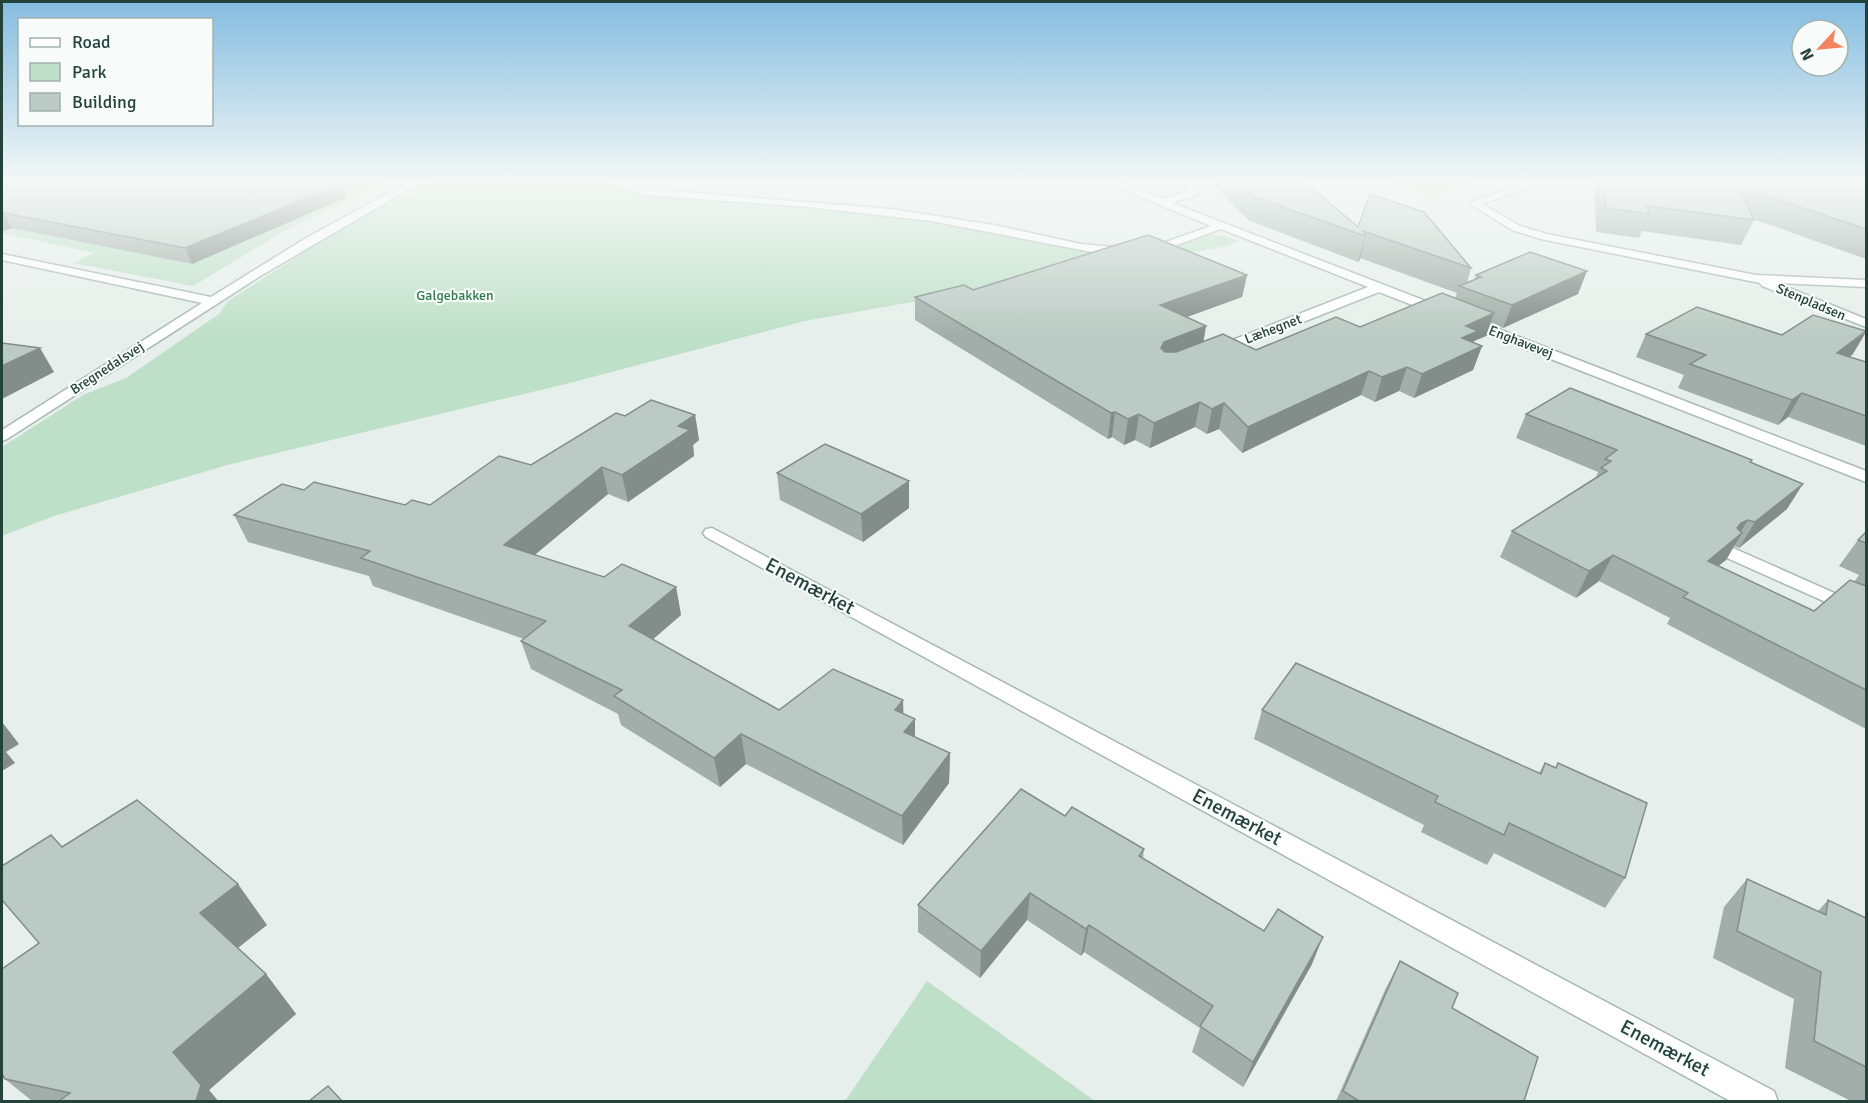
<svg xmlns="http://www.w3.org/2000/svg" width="1868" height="1103" viewBox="0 0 1868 1103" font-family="Signika,sans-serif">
<rect width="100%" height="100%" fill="#e6efeb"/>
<g fill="#bfe0c8">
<path d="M106 182H388L286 230 193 286 73 263 94 253 2 233V223Z"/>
<path d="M429 182H606L641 194 701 201 820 205 886 212 983 229 1100 255 1172 247 1210 235 1226 236 1239 241 1227 246 805 321 566 384 231 464 54 516 2 536V447L83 395 126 378 219 314 228 301 338 230Z"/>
<path d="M1387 182H1479L1431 197Z"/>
<path d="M927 981 1095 1101H845Z"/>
</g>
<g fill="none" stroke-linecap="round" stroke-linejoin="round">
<g stroke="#a8b8b2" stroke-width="3">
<g id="minor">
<path d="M409 182H421L262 275 7 439 2 441V430L202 303 2 260V254L211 297 306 238Z"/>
<path d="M609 182H624L647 189 891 209 994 225 1081 244 1125 248 1154 246 1211 226 1104 182H1118L1163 199 1188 191 1179 182H1190L1199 190V194L1172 203 1866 471V482L1379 292 1222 354H1212L1210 351 1212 348 1368 287 1221 229 1155 253 1102 254 931 221 809 207 646 195Z"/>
<path d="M1528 182H1543L1482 204 1520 226 1547 234 1756 275 1866 280V287L1777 283 1866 319V327L1762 286 1760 283 1541 239 1512 230 1469 203Z"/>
<path d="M712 528 1774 1091 1778 1102H1732L706 537 703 533 706 529Z"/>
<path d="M1733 548 1866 607V620L1727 558 1724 554 1727 550Z"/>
</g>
</g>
<use href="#minor" fill="#fff" fill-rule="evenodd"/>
</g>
<g fill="#a1aea9">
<path d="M2 182 345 191 347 197 192 264 12 228 2 231Z"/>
<path d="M1211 182H1305L1358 227 1471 268 1467 283 1474 280 1476 275 1578 294 1503 328 1491 324 1486 336 1474 341V343L1482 346 1473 370 1414 398 1399 391 1375 402 1361 395 1242 453 1219 429 1207 434 1195 427 1150 448 1135 440 1124 445 1112 437 1108 439 915 320V297L973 290 1247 275 1242 297 1186 317 1206 326 1203 342 1256 350 1360 327 1455 298 1457 293 1360 258 1358 262 1248 220Z"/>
<path d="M1594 182H1866V259L1753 219 1754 220 1741 245 1642 231 1639 238 1596 232Z"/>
<path d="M1646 334 1782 335 1853 354 1850 357 1866 362V446L1788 417 1778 425 1678 388 1684 375 1636 357Z"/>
<path d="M1526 414 1751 463 1787 509 1739 548 1734 546 1726 560 1718 566 1814 611 1854 582 1859 575 1839 566 1858 540 1866 532V729L1667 624 1670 618 1599 581 1576 598 1500 557 1512 531 1596 477 1598 472 1516 438Z"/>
<path d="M695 415 699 440 693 445 694 456 628 502 608 494 534 555 604 577 676 587 681 615 653 639 779 710 904 714 915 737 950 753 949 783 903 845 746 764 720 787 621 725 618 714 531 669 521 641 524 639 373 586 369 576 248 542 234 515 304 490 405 505H430L531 465 625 416Z"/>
<path d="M777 473 909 481V508L863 542 780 500Z"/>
<path d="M1262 710 1539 773 1545 763 1556 768 1558 763 1625 878 1605 908 1494 853 1487 865 1421 832 1424 825 1254 739Z"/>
<path d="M1065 816 1144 849 1143 858 1312 964 1243 1087 1192 1052 1200 1028 1084 952 1081 956 1027 920 980 978 918 932V905Z"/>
<path d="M62 847 267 925 238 948 266 974 296 1014 209 1090 218 1101H32L5 1079Z"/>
<path d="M1747 879 1818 911 1828 900 1866 918V1101H1851L1785 1068 1794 999 1713 958 1724 907Z"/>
<path d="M1400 961 1452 1008 1524 1101H1336L1385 990Z"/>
</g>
<g fill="#838d89">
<path d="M330 182H367L345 191 347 197 192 264 185 248Z"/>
<path d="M4 213 12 228 2 231V214Z"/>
<path d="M1366 234 1360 260 1358 262 1365 236Z"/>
<path d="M1587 271 1578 294 1503 328 1512 305Z"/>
<path d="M1247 275 1242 297 1157 328 1160 305Z"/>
<path d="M1494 313 1486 336 1474 341 1471 351 1482 346 1473 370 1414 398 1422 374 1466 326Z"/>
<path d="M1206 326 1202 350 1160 366 1161 348 1164 342Z"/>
<path d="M1866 332 1853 354 1823 376 1837 353Z"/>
<path d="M40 348 54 372 2 399V366Z"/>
<path d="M1407 367 1399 391 1375 402 1382 377Z"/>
<path d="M1369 371 1361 395 1242 453 1248 427Z"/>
<path d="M1802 393 1788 417 1778 425 1792 400Z"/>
<path d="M1200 402 1195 427 1150 448 1154 423Z"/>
<path d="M1224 403 1219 429 1207 434 1212 409Z"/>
<path d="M1115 412 1112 437 1108 439 1111 413Z"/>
<path d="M1139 414 1135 440 1124 445 1128 419Z"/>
<path d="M695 415 699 440 693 445 694 456 628 502 622 475 678 426Z"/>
<path d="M602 467 608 494 513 573 504 545Z"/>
<path d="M909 481V508L863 542 861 514Z"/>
<path d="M1803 484 1787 509 1739 548 1755 522Z"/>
<path d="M1748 520 1738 536 1742 533 1726 560 1692 587 1708 561 1741 523Z"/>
<path d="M1613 555 1599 581 1576 598 1589 571Z"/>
<path d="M676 587 681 615 636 654 629 626Z"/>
<path d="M903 700 904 730 895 710Z"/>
<path d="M915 719V748L904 732Z"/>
<path d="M2 722 19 744 6 752 15 763 2 771Z"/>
<path d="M741 734 746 764 720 787 714 758Z"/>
<path d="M950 753 949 783 903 845 902 816Z"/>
<path d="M238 884 267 925 231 953 200 913Z"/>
<path d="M1030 893 1027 920 980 978 981 951Z"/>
<path d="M1089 925 1084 952 1081 956 1086 929Z"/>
<path d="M1323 937 1312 964 1243 1087 1253 1062Z"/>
<path d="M266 974 296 1014 209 1090 218 1101H196L173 1052Z"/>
</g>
<g fill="#bbcac4" stroke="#838d89" stroke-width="1.5">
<path d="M2 182H337L343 183 185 248 4 213 2 214Z"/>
<path d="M1238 182H1305L1358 227 1370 194 1424 212 1471 268 1363 231 1366 234 1365 236 1252 196Z"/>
<path d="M1604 182H1866V229L1739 187 1754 220 1647 206 1649 214 1606 208Z"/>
<path d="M1148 235 1247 275 1160 305 1206 326 1164 342 1161 348 1165 352H1176L1223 334 1256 350 1336 317 1360 327 1442 293 1494 313 1466 326 1478 331 1462 338 1482 346 1422 374 1407 367 1382 377 1369 371 1248 427 1224 403 1212 409 1200 402 1154 423 1139 414 1128 419 1115 412 1111 413 915 297 964 285 973 290Z"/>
<path d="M1530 252 1587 271 1512 305 1459 286 1481 277 1476 275Z"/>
<path d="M1697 307 1782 335 1813 315 1866 331 1837 353 1866 362V416L1802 393 1792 400 1690 364 1706 355 1646 334Z"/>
<path d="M2 343 40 348 2 366Z"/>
<path d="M1570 388 1752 460 1750 462 1803 484 1755 522 1748 520 1741 523 1737 528 1742 533 1708 561 1814 611 1850 580 1866 586V690L1683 597 1688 593 1613 555 1589 571 1512 531 1607 471 1601 468 1611 461 1605 459 1617 450 1526 414Z"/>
<path d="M651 400 695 415 678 426 690 430 622 475 602 467 504 545 604 577 622 564 676 587 629 626 779 710 833 669 903 700 895 710 915 719 904 732 950 753 902 816 741 734 714 758 614 696 622 690 521 641 546 621 361 558 370 551 234 515 282 484 304 490 314 482 405 505 412 500 430 505 499 456 531 465 616 413 625 416Z"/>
<path d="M825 444 909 481 861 514 777 473Z"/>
<path d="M1866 532V543L1858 540Z"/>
<path d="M1296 663 1541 774 1545 763 1556 768 1558 763 1647 803 1625 878 1509 823 1504 835 1435 802 1438 796 1262 710Z"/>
<path d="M1021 789 1065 816 1072 807 1144 849 1139 856 1264 931 1278 909 1323 937 1253 1062 1200 1026 1213 1006 1089 925 1086 929 1030 893 981 951 918 905Z"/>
<path d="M137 800 238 884 200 913 266 974 173 1052 201 1085 196 1101H59L70 1093 5 1079 2 1074V969L39 943 2 900V866L51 835 62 847Z"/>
<path d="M1747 879 1826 915 1828 900 1866 918V1067L1814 1041 1821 972 1737 931Z"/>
<path d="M1400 961 1458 993 1452 1008 1538 1057 1524 1101H1359L1343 1091Z"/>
<path d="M328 1086 342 1101H309Z"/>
</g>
<linearGradient id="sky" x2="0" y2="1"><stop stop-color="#84bce0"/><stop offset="0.54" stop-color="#f4f8f6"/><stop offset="1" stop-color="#f4f8f6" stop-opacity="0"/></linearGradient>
<rect width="1868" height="336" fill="url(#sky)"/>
<g text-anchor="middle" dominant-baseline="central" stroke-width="4.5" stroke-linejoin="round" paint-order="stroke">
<g font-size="14" fill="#2d7a4b" stroke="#f7fbf9">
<text x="455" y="295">Galgebakken</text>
</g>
<g font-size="14" fill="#24423a" stroke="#f7fbf9">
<text transform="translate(1811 302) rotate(23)">Stenpladsen</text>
<text transform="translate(1273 329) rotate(-21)">Læhegnet</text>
<text transform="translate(1521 342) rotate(21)">Enghavevej</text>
<text transform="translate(107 368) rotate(-33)">Bregnedalsvej</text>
</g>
<g font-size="20" fill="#24423a" stroke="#f7fbf9">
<text transform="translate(810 586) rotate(28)">Enemærket</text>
<text transform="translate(1237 817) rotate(28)">Enemærket</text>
<text transform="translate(1665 1048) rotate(28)">Enemærket</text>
</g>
</g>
<rect width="1868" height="1103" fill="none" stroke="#24423a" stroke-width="6"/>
<rect x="18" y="18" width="195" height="108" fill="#f7fbf9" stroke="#a3b1ad" stroke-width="1.5"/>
<rect x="30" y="38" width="30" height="9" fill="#ffffff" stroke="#a3b1ad" stroke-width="1.5"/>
<text x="72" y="48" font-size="18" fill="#24423a">Road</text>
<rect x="30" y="63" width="30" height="18" fill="#bfe0c8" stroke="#a3b1ad" stroke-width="1.5"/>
<text x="72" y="78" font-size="18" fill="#24423a">Park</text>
<rect x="30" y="93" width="30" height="18" fill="#bbcac4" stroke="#a3b1ad" stroke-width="1.5"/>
<text x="72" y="108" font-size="18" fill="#24423a">Building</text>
<g transform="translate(1820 48) rotate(244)"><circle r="28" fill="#f7fbf9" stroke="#a3b1ad" stroke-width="1.5"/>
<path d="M0-4.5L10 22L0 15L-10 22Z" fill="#f4845f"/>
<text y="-9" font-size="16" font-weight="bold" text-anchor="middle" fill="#24423a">N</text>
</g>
</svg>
